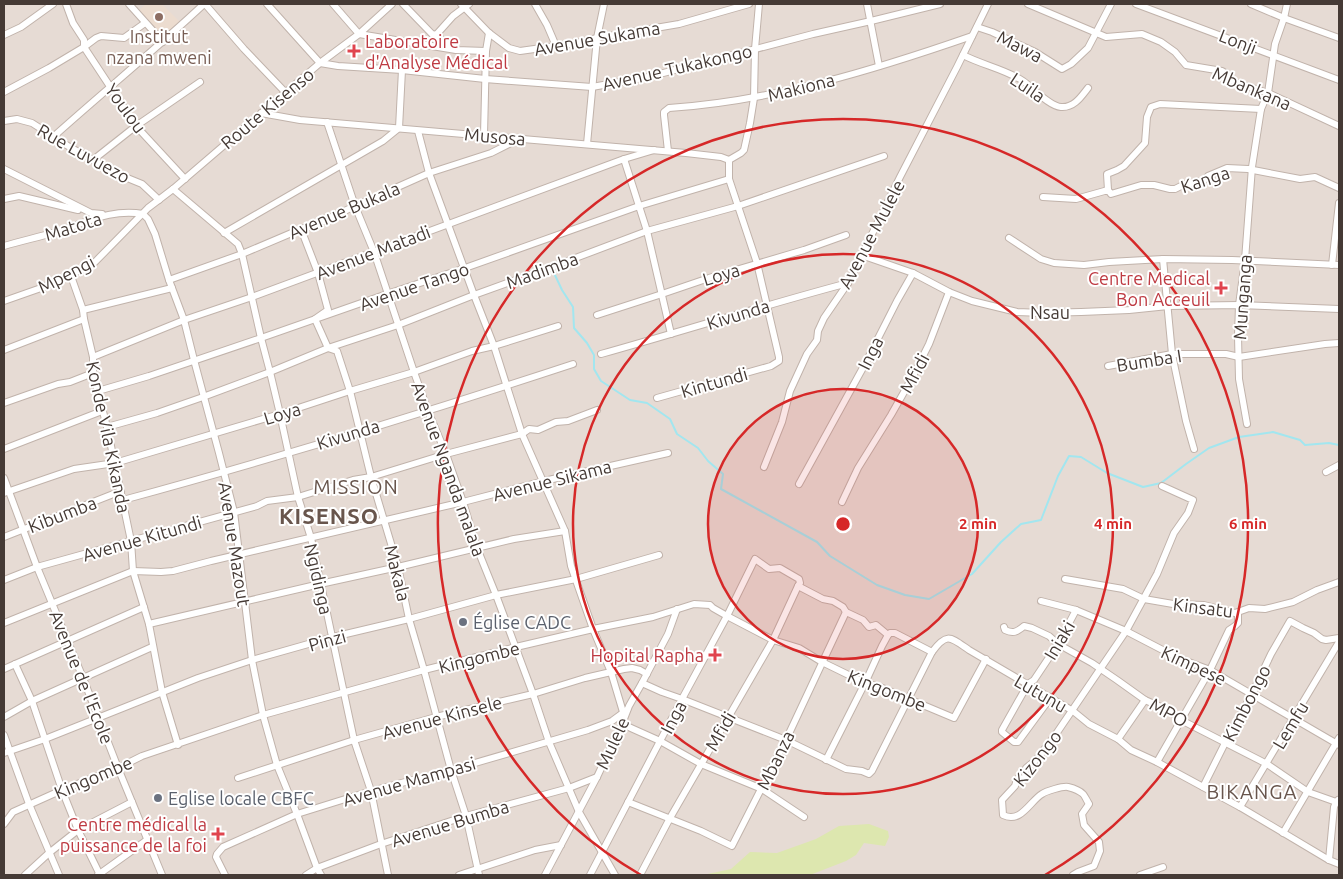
<svg xmlns="http://www.w3.org/2000/svg" width="1343" height="879" viewBox="0 0 1343 879" font-family="Ubuntu,sans-serif">
<rect width="100%" height="100%" fill="#f3ebe6"/>
<rect fill="#e6dbd4" x="4" y="4" width="1335" height="871"/>
<path fill="#ecdccf" d="M146 4H162L181 23 163 40 138 11Z"/>
<path fill="#dde7af" d="M869 824 888 831 889 837 885 846 864 843 856 855 846 861 810 875H703L731 869 750 852 777 853 816 839 839 826Z"/>
<g fill="none" stroke-linecap="round" stroke-linejoin="round">
<path stroke="#a2e6ef" stroke-width="2" d="M554 273 562 290 573 307 574 328 587 343 594 355V369L601 381 630 400 647 403 670 419 677 434 698 448 708 461 723 474 721 489 817 542 830 556 877 585 905 595 929 599 972 574 1001 542 1021 524 1041 520 1058 476 1069 456 1081 457 1107 473 1143 487 1161 483 1186 464 1209 448 1239 437 1273 432 1300 440 1305 445 1329 443 1339 445"/>
<g stroke="#c1b3ab" stroke-width="8">
<g id="minor">
<path d="M66 4 73 23 84 40V47L136 126 185 179"/>
<path d="M129 4 163 42"/>
<path d="M205 4 244 49 286 93"/>
<path d="M267 4 320 63 338 66 402 70 485 79 592 87 648 77 813 34 871 21 940 4"/>
<path d="M333 4 359 34 456 50 486 51"/>
<path d="M403 4 432 34 436 35 454 49"/>
<path d="M461 4 489 33 509 48 520 51 577 43 597 38 679 24 749 4"/>
<path d="M535 4 547 25 556 46"/>
<path d="M867 4 879 66"/>
<path d="M1028 4 1106 37 1142 34 1161 42 1175 52 1186 65 1222 71 1227 74 1234 82 1268 93 1339 126"/>
<path d="M1136 4 1339 80"/>
<path d="M1251 4 1284 18 1339 38"/>
<path d="M977 27 992 32 1035 52 1062 69 1071 64 1088 48 1111 4"/>
<path d="M4 35 21 27 53 4"/>
<path d="M436 35 453 16 469 4"/>
<path d="M963 55C982 65 1005 69 1023 81 1033 88 1049 106 1061 107 1074 108 1081 97 1088 88"/>
<path d="M4 92 49 68 84 47 96 38 101 36 124 38 145 23"/>
<path d="M261 113 300 120 686 153 721 157 729 160"/>
<path d="M4 121 17 119 32 123 68 146 120 175 142 184 159 200"/>
<path d="M327 122 355 206 374 252 414 372 428 411 446 454 463 502 477 548 496 595 533 694 549 742 579 812 615 875"/>
<path d="M418 131 429 173 474 295 494 346 522 434 565 531 571 566 593 629 611 672 623 712"/>
<path d="M484 135 486 51 489 33"/>
<path d="M53 137C103 92 155 50 204 4"/>
<path d="M587 144 597 38 604 4"/>
<path d="M668 151 664 115V112L669 108C773 101 874 70 972 36"/>
<path d="M624 159 647 231 671 334"/>
<path d="M93 160 136 126 200 82"/>
<path d="M729 160 741 153 744 150 750 123 754 98 755 49 759 4"/>
<path d="M4 169 91 213 102 214"/>
<path d="M173 189 238 244 242 254 261 338 270 372 280 414 298 497 311 538 354 740 371 791 388 875"/>
<path d="M1108 190 1107 174 1117 170 1124 166 1145 143 1147 117 1151 107 1160 104 1261 109"/>
<path d="M1043 197 1076 199 1108 190 1111 194 1141 185H1154L1170 189H1175L1185 184 1203 181 1208 176 1227 168 1248 169 1300 179 1315 177 1339 188"/>
<path d="M4 199 19 196 78 210"/>
<path d="M143 214 148 219 155 234 169 280 184 320 194 360 219 453 234 512 252 660 263 715 277 765 297 814 317 868 321 875"/>
<path d="M301 229 318 273 328 310 315 319 328 348 337 351 350 391 371 477 398 567 409 619 424 670 451 770 466 816 479 875"/>
<path d="M224 233 383 141 399 128 402 70"/>
<path d="M1009 238 1041 259 1054 263 1084 265 1109 262 1163 259 1232 260 1339 265"/>
<path d="M4 246C21 241 39 237 56 232 85 223 112 208 143 214"/>
<path d="M861 255 913 273 949 292 972 301 1017 312 1043 313 1081 312 1129 310 1168 306 1239 305 1339 309"/>
<path d="M1163 259 1172 354 1186 421 1194 449"/>
<path d="M1332 265 1339 203"/>
<path d="M71 276 83 310 84 319 93 357V373L107 427 131 541 133 571 149 624 162 692 178 745"/>
<path d="M169 280 242 254 301 229 315 225 355 206 429 173 491 153 511 143 518 138"/>
<path d="M4 301 41 288 93 264 148 208 173 189 320 63 359 34 392 4"/>
<path d="M83 310 172 288"/>
<path d="M597 315 662 294 709 278 804 250 846 235"/>
<path d="M4 350 84 319"/>
<path d="M601 354C683 331 765 305 848 283"/>
<path d="M93 357 184 320 252 297 624 159 654 150"/>
<path d="M1108 366 1172 354H1226L1239 357 1325 344 1339 343"/>
<path d="M98 391 149 376 261 338 387 294 465 268 639 206 729 179"/>
<path d="M657 398 771 366 779 361V357L757 263 729 179V160"/>
<path d="M4 403 58 384 70 382 93 373"/>
<path d="M1247 424 1239 379 1238 336 1239 305 1245 260 1252 167 1261 109 1268 93 1275 44 1284 18 1287 4"/>
<path d="M107 427 157 413 203 397 270 372 328 348 398 325 474 295 549 268 647 231 738 206 884 156"/>
<path d="M4 449 102 411"/>
<path d="M764 467 782 422 790 391 807 354 817 340 818 331 824 318 848 283 900 177 957 67 988 4"/>
<path d="M1326 472 1339 465"/>
<path d="M4 478 37 567 83 678 118 768 162 875"/>
<path d="M799 484 865 364 897 301 913 273"/>
<path d="M4 493 74 469 115 463 280 414 350 391 414 372 472 351 494 346 558 326"/>
<path d="M123 500C274 459 424 413 573 364"/>
<path d="M842 502 858 468 891 415 912 378 929 344 949 292"/>
<path d="M4 537 121 491"/>
<path d="M1065 579 1123 589 1144 599 1173 604 1204 605 1235 613 1249 608 1265 609 1293 602 1317 590 1339 582"/>
<path d="M4 580 37 567 257 506 267 501 298 497 353 480 371 477 446 454 522 434 529 429 538 430 556 422 568 421 597 410"/>
<path d="M1041 601 1076 610 1126 631 1178 658 1210 670 1339 745"/>
<path d="M4 623 133 571 161 572 173 571 211 561 463 502 544 481 668 453"/>
<path d="M149 624 320 584 398 567 514 539 565 531"/>
<path d="M1004 627 1005 630C1013 634 1017 632 1024 626L1032 628 1049 636 1058 644 1092 663 1117 680 1145 700 1170 711 1181 720 1267 764 1308 792 1339 803"/>
<path d="M15 664 32 701 62 790 78 830 100 875"/>
<path d="M4 669 144 607"/>
<path d="M642 683 662 692 682 699 786 740 846 769 862 771 869 774 872 771 932 652"/>
<path d="M1051 697 1018 742H1014L1002 732V730L1028 684 1034 680 1058 644 1076 610"/>
<path d="M4 717 32 701 152 647"/>
<path d="M622 724 660 741 701 764 762 789 804 817"/>
<path d="M4 735 29 804 59 875"/>
<path d="M1118 739 1145 700"/>
<path d="M4 753 45 739 198 678 252 660 333 637 409 619 496 595 576 579 659 555"/>
<path d="M826 760 865 683 882 646 888 635"/>
<path d="M1157 762 1210 670 1229 630 1235 626 1238 623V613"/>
<path d="M238 778 354 740 436 717 533 694 585 678 624 669 632 668 640 670 647 674"/>
<path d="M1203 787 1225 743 1252 694 1271 654 1290 621 1303 628 1314 633 1322 639 1326 640 1339 638"/>
<path d="M628 802 701 831 732 846 786 740 846 612"/>
<path d="M1240 807 1339 642"/>
<path d="M4 824 13 812 62 790 118 768 142 756 263 715 424 670 516 647 593 629 653 617 694 604 710 605 713 608 727 616 773 640 799 648 822 662 865 683 880 687 954 718 986 659"/>
<path d="M1283 833 1339 738"/>
<path d="M1329 860 1334 807 1336 802 1338 800"/>
<path d="M25 875 49 853 78 830 132 802"/>
<path d="M98 875 147 840"/>
<path d="M225 875 216 857 217 854 223 847 297 814 371 791 451 770 588 730 612 721 627 710"/>
<path d="M306 875 317 868 381 844 466 816 569 788 597 777"/>
<path d="M459 875 535 850 561 845"/>
<path d="M545 875 597 777 622 724 629 706 642 683 668 634 677 609"/>
<path d="M590 875 682 699 727 616 755 559 769 569 780 568 799 579 800 583 798 586 823 599 833 601 843 607 846 612 863 620 869 627 876 625 888 635 890 633H895L932 652C947 632 950 637 969 650L1073 711 1089 724 1118 739 1131 750 1157 762 1240 807 1329 860 1339 864"/>
<path d="M640 875 670 818 773 640 798 586"/>
<path d="M1073 875 1078 872 1094 866 1100 851 1099 842 1084 825 1082 814 1089 804C1087 801 1085 796 1083 794 1080 791 1072 788 1068 787 1063 786 1046 791 1042 794 1030 801 1021 824 1003 815L1002 800 1015 786 1017 779 1025 778 1026 768 1036 760 1056 734 1126 631 1157 574 1174 533 1188 513 1193 500 1162 486"/>
<path d="M1140 875 1163 867"/>
</g>
</g>
<use href="#minor" stroke="#fff" stroke-width="6"/>
</g>
<circle cx="843" cy="524" r="135" fill="#d62828" fill-opacity=".12"/>
<g fill="none" stroke="#d62828" stroke-width="2.5">
<circle cx="843" cy="524" r="135"/>
<circle cx="843" cy="524" r="270"/>
<path d="M641 875A405 405 0 1 1 1045 875"/>
</g>
<circle fill="#8d6e63" stroke="#fff" stroke-width="2" cx="159" cy="17" r="5"/>
<g fill="#e0444e" stroke="#fff" stroke-width="2">
<path d="M351.5 43.5h5v5h5v5h-5v5h-5v-5h-5v-5h5z"/>
<path d="M1218.5 280.5h5v5h5v5h-5v5h-5v-5h-5v-5h5z"/>
<path d="M712.5 647.5h5v5h5v5h-5v5h-5v-5h-5v-5h5z"/>
<path d="M215.5 826.5h5v5h5v5h-5v5h-5v-5h-5v-5h5z"/>
</g>
<g fill="#6b7280" stroke="#fff" stroke-width="2">
<circle cx="463" cy="622" r="5"/>
<circle cx="158" cy="798" r="5"/>
</g>
<g text-anchor="middle" dominant-baseline="central" stroke-width="4" stroke-linejoin="round" paint-order="stroke">
<g font-size="18" fill="#785e54" stroke="#fff">
<text x="159" y="36">Institut<tspan x="159" dy="21">nzana mweni</tspan></text>
</g>
<g font-size="18" fill="#453a35" stroke="#fff">
<text transform="translate(597 38) rotate(-10)">Avenue Sukama</text>
<text transform="translate(1238 41) rotate(21)">Lonji</text>
<text transform="translate(1020 46) rotate(27)">Mawa</text>
<text transform="translate(677 67) rotate(-13)">Avenue Tukakongo</text>
<text transform="translate(801 87) rotate(-14)">Makiona</text>
<text transform="translate(1028 87) rotate(34)">Luila</text>
<text transform="translate(1252 88) rotate(23)">Mbankana</text>
<text transform="translate(126 108) rotate(54)">Youlou</text>
<text transform="translate(267 108) rotate(-40)">Route Kisenso</text>
<text transform="translate(495 136) rotate(5)">Musosa</text>
<text transform="translate(84 153) rotate(29)">Rue Luvuezo</text>
<text transform="translate(1205 179) rotate(-18)">Kanga</text>
<text transform="translate(344 210) rotate(-23)">Avenue Bukala</text>
<text transform="translate(73 226) rotate(-17)">Matota</text>
<text transform="translate(871 234) rotate(-62)">Avenue Mulele</text>
<text transform="translate(373 252) rotate(-21)">Avenue Matadi</text>
<text transform="translate(542 270) rotate(-20)">Madimba</text>
<text transform="translate(66 274) rotate(-27)">Mpengi</text>
<text transform="translate(721 274) rotate(-17)">Loya</text>
<text transform="translate(414 286) rotate(-19)">Avenue Tango</text>
<text transform="translate(1242 297) rotate(-86)">Munganga</text>
<text x="1050" y="312">Nsau</text>
<text transform="translate(738 314) rotate(-17)">Kivunda</text>
<text transform="translate(870 353) rotate(-63)">Inga</text>
<text transform="translate(1149 360) rotate(-9)">Bumba I</text>
<text transform="translate(914 373) rotate(-62)">Mfidi</text>
<text transform="translate(714 382) rotate(-16)">Kintundi</text>
<text transform="translate(282 413) rotate(-17)">Loya</text>
<text transform="translate(348 434) rotate(-17)">Kivunda</text>
<text transform="translate(109 437) rotate(78)">Konde Vila Kikanda</text>
<text transform="translate(449 469) rotate(70)">Avenue Nganda malala</text>
<text transform="translate(552 480) rotate(-14)">Avenue Sikama</text>
<text transform="translate(62 514) rotate(-21)">Kibumba</text>
<text transform="translate(142 538) rotate(-16)">Avenue Kitundi</text>
<text transform="translate(235 544) rotate(81)">Avenue Mazout</text>
<text transform="translate(398 573) rotate(76)">Makala</text>
<text transform="translate(319 579) rotate(77)">Ngidinga</text>
<text transform="translate(1203 607) rotate(7)">Kinsatu</text>
<text transform="translate(327 640) rotate(-15)">Pinzi</text>
<text transform="translate(1059 640) rotate(-59)">Iniaki</text>
<text transform="translate(479 657) rotate(-14)">Kingombe</text>
<text transform="translate(1194 665) rotate(25)">Kimpese</text>
<text transform="translate(82 677) rotate(68)">Avenue de l'Ecole</text>
<text transform="translate(887 690) rotate(22)">Kingombe</text>
<text transform="translate(1041 693) rotate(30)">Lutunu</text>
<text transform="translate(1246 703) rotate(-63)">Kimbongo</text>
<text transform="translate(1169 712) rotate(29)">MPO</text>
<text transform="translate(442 717) rotate(-15)">Avenue Kinsele</text>
<text transform="translate(673 717) rotate(-62)">Inga</text>
<text transform="translate(1290 725) rotate(-59)">Lemfu</text>
<text transform="translate(720 731) rotate(-60)">Mfidi</text>
<text transform="translate(612 743) rotate(-65)">Mulele</text>
<text transform="translate(1037 758) rotate(-52)">Kizongo</text>
<text transform="translate(775 760) rotate(-64)">Mbanza</text>
<text transform="translate(93 777) rotate(-23)">Kingombe</text>
<text transform="translate(409 781) rotate(-16)">Avenue Mampasi</text>
<text transform="translate(450 823) rotate(-17)">Avenue Bumba</text>
</g>
<g font-size="18" fill="#be3a42" stroke="#fff" text-anchor="end">
<text x="365" y="41" text-anchor="start">Laboratoire<tspan x="365" dy="21">d'Analyse Médical</tspan></text>
<text x="1210" y="278">Centre Medical<tspan x="1210" dy="21">Bon Acceuil</tspan></text>
<text x="704" y="655">Hopital Rapha</text>
<text x="207" y="824">Centre médical la<tspan x="207" dy="21">puissance de la foi</tspan></text>
</g>
<g font-size="18" fill="#5b616d" stroke="#fff" text-anchor="start">
<text x="473" y="622">Église CADC</text>
<text x="168" y="798">Eglise locale CBFC</text>
</g>
<g font-size="20" letter-spacing="1" fill="#68554c" stroke="#fff">
<text x="356" y="486">MISSION</text>
<text x="1252" y="791">BIKANGA</text>
</g>
<g font-size="22" font-weight="bold" letter-spacing="1" fill="#68554c" stroke="#fff">
<text x="329" y="515">KISENSO</text>
</g>
</g>
<circle cx="843" cy="524" r="8" fill="#d62828" stroke="#fff" stroke-width="2.5"/>
<g font-size="15" text-anchor="middle" font-weight="bold" fill="#d62828" stroke="#fff" stroke-width="4" stroke-linejoin="round" paint-order="stroke">
<text x="978" y="529">2 min</text>
<text x="1113" y="529">4 min</text>
<text x="1248" y="529">6 min</text>
</g>
<rect width="1343" height="879" fill="none" stroke="#453a35" stroke-width="10"/>
</svg>
